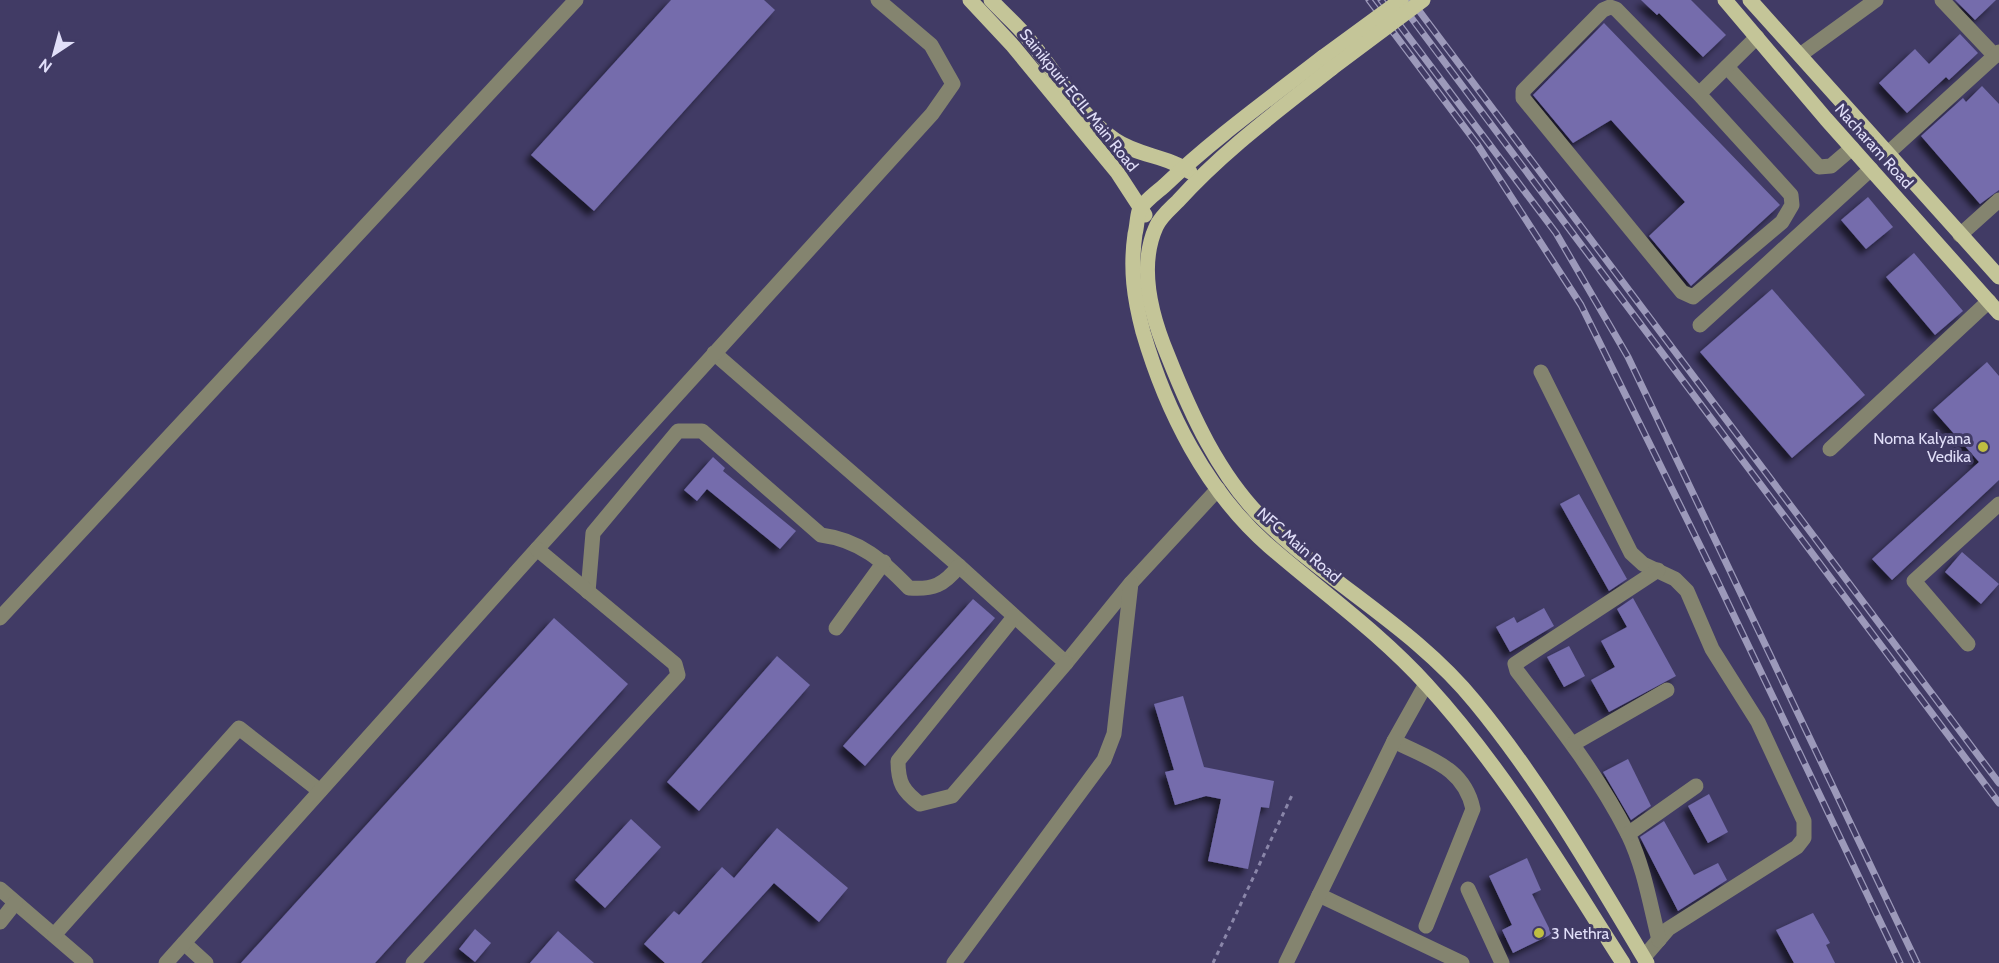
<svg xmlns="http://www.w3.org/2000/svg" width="1999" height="963" viewBox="0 0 1999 963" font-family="Cabin,sans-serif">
<defs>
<filter id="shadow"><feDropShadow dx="-5.5" dy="5.5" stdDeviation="3" flood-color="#0009"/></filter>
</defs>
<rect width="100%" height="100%" fill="#413b65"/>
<g fill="#746cac" filter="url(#shadow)">
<path d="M671 0H764L775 10 594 211 531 155Z"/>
<path d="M1641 0H1691L1726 35 1703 57 1659 13 1657 15Z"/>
<path d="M1955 0H1996L1975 20Z"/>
<path d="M1604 23 1780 205 1691 286 1649 236 1685 202 1611 120 1573 143 1533 95Z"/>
<path d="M1960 34 1978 53 1949 80 1946 77 1907 113 1879 83 1915 49 1929 64Z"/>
<path d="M1982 86 1999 104V190L1980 204 1921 136 1963 98 1966 102Z"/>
<path d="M1868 197 1893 227 1866 249 1841 220Z"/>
<path d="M1914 253 1963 311 1935 335 1886 277Z"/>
<path d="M1772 289 1865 395 1792 458 1700 352Z"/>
<path d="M1987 362 1999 376V480L1892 580 1872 559 1979 462 1933 410Z"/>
<path d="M713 457 725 468 723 471 796 531 780 549 707 489 697 501 684 490Z"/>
<path d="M1579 494 1627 579 1609 591 1560 504Z"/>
<path d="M1962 552 1999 584 1981 604 1945 572Z"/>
<path d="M1633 598 1676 676 1609 712 1591 680 1615 667 1601 641 1627 627 1617 609Z"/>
<path d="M973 599 995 618 865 766 843 746Z"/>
<path d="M1544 608 1554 626 1510 652 1496 627 1514 617 1517 623Z"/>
<path d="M554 618 628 684 375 963H241Z"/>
<path d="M1569 646 1585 676 1564 687 1547 657Z"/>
<path d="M777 656 810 685 699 811 667 782Z"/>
<path d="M1183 696 1204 767 1274 781 1269 808 1261 807 1248 869 1208 861 1221 799 1206 796 1175 805 1165 772 1174 770 1154 704Z"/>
<path d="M1628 759 1651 806 1631 820 1603 772Z"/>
<path d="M1709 794 1728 832 1708 843 1688 806Z"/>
<path d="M631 819 661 847 605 908 575 880Z"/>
<path d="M1664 821 1694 875 1718 863 1727 880 1678 911 1640 837Z"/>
<path d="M777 828 848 888 819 922 774 883 701 963H665L644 944 674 911 679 915 722 867 734 878Z"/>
<path d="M1527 858 1541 890 1532 894 1552 934 1513 953 1502 930 1512 925 1489 876Z"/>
<path d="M1813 913 1830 943 1826 945 1835 963H1794L1776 930Z"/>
<path d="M475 929 491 943 475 962 459 949Z"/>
<path d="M558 931 594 963H530Z"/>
</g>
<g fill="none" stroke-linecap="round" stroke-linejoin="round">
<path stroke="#8a86a9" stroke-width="3" stroke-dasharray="4.5 4.5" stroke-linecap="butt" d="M1213 963 1293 793"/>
<g stroke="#84846f" stroke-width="15">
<path d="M1942 0 1995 56"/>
<path d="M1800 55 1876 0"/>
<path d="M1727 67 1819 167 1831 166 1852 148"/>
<path d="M1699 94 1616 9 1610 7 1603 10 1523 91V98L1682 292 1693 297 1782 222 1792 205 1791 195 1699 94 1757 37"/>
<path d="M1887 154 1999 52"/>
<path d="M1960 235 1999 200"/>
<path d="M1700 325 1871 169"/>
<path d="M714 353 959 566 1066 663 1131 583 1218 489"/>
<path d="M1541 372 1631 553 1643 564 1675 579 1687 591 1712 649 1758 722 1804 821V838L1797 847 1668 929 1644 957"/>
<path d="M1830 449 1989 301"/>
<path d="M1658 570 1515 664 1517 671C1557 723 1598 775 1628 834 1644 867 1650 904 1659 940"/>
<path d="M588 592 593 533 678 431H702L821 535C860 540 883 561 909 588 933 590 944 585 959 566"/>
<path d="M1014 617 898 761C898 783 903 791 920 804L952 796 1066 663"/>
<path d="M0 618 576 0"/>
<path d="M836 628 884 562"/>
<path d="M1968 644 1914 581 1999 504"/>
<path d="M1394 741C1429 759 1464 767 1473 809L1426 926"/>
<path d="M1573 744 1667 690"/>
<path d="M1628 834 1696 786"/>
<path d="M0 889 86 963"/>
<path d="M1468 889 1502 963"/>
<path d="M1319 895 1462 963"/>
<path d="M0 922 15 903"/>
<path d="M55 934 239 728 320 791"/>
<path d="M184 943 206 963"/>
<path d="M166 963 537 549 932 114 953 84 931 45 878 0"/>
<path d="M413 963 678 675 675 664 537 549"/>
<path d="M954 963 1104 760 1114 734 1131 583"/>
<path d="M1286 963 1394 741 1426 684"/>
</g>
<g stroke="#c4c598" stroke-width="15">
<path d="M970 0 1013 46 1117 172 1145 215"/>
<path d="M991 0C1002 12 1015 23 1026 36 1055 70 1078 114 1115 140 1138 156 1168 156 1190 172"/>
<path d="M1725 0 1826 119 1999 313"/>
<path d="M1750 0 1999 277"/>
<path d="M1323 57C1269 99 1213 139 1164 186 1156 193 1143 202 1139 211 1137 217 1137 227 1135 234 1130 269 1134 298 1143 332 1166 411 1206 491 1269 546 1322 592 1380 633 1427 685 1504 769 1562 868 1623 963"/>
<path d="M1332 68C1279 110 1224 150 1178 201 1171 208 1160 217 1156 227 1138 267 1152 318 1168 356 1191 414 1219 476 1264 520 1331 585 1416 629 1475 702 1541 782 1594 874 1647 963"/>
</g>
<g stroke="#9c99ba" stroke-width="7">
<g id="rail">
<path d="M1369 0 1477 144 1581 305 1715 576 1900 963"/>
<path d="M1381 0 1556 233 1628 357 1917 963"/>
<path d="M1398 0 1999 803"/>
<path d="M1411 0 1999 783"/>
</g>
</g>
<use href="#rail" stroke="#413b65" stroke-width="4.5" stroke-dasharray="14" stroke-linecap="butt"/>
<g stroke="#c4c598" stroke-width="15">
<path d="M1323 57 1401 0"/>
<path d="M1332 68 1423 0"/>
</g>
</g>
<g fill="#bfbe41" stroke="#413b65" stroke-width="2">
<circle cx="1983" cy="447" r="6"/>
<circle cx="1539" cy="933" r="6"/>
</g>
<g text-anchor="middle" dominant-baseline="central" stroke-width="6" stroke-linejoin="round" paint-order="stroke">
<g font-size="16" fill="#e1dff9" stroke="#413b65">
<text transform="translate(1079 100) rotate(51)">Sainikpuri-ECIL Main Road</text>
<text transform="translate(1874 146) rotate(48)">Nacharam Road</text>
<text transform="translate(1299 545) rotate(41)">NFC Main Road</text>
</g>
<g font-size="16" fill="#e1dff9" stroke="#413b65" text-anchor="end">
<text x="1971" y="438">Noma Kalyana<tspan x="1971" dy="18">Vedika</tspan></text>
<text x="1551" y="933" text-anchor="start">3 Nethra</text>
</g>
</g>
<g transform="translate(54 54) rotate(216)" stroke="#413b65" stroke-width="4.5" paint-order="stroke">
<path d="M0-4.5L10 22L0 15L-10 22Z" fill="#e1dff9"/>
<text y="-9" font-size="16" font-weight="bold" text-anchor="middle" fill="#e1dff9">N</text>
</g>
</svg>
